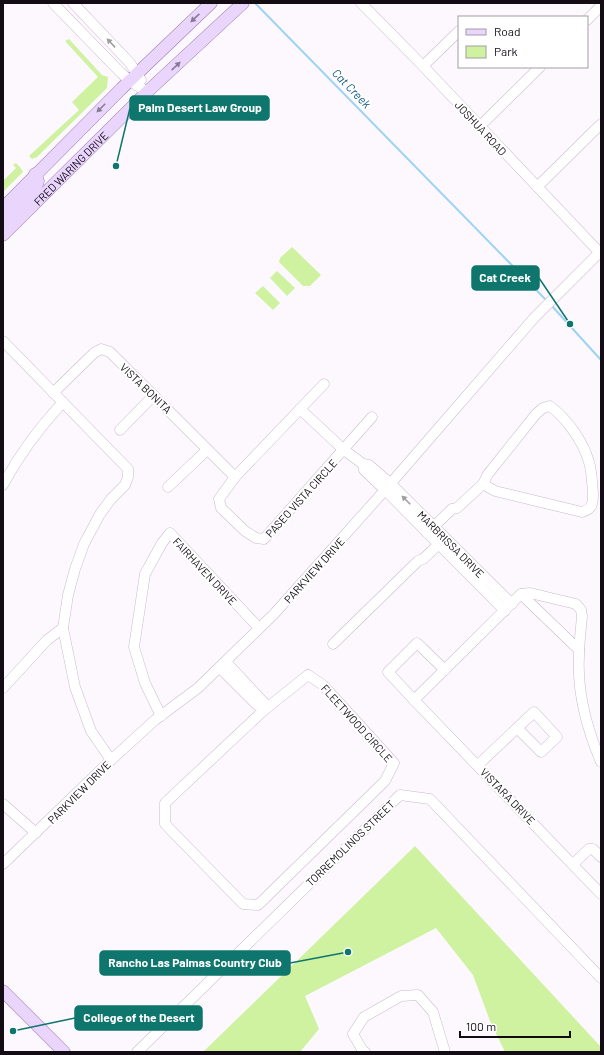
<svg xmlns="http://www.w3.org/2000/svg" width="604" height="1055" viewBox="0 0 604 1055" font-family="Barlow,sans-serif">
<rect width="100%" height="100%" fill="#fcf8fd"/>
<g fill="#cef2a0">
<path d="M69 39 102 75 108 77 107 88 37 157 32 159 29 156 79 110 72 102 98 77 65 41Z"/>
<path d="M16 163 20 167 23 172 3 192V181L16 168 13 165Z"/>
<path d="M292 247 321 275 310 286H303L279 262 280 258Z"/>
<path d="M277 271 295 288 287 296 270 278Z"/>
<path d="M263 286 280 303 273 310 255 293Z"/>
<path d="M415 846 601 1047V1052H505L490 1021 473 975 436 928 305 996 319 1029 300 1052H203Z"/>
</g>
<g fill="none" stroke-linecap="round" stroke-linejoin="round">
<g stroke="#9ed3f6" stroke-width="2">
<path d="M255 3 547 301"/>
<path d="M551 305 601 360"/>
</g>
<g stroke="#ccb8d0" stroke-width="11">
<g id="minor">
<path d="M53 3 121 73 129 80 147 92"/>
<path d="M73 3 130 63 141 80"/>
<path d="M361 3 423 66 601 254"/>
<path d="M587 20 601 6"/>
<path d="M423 66 459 31"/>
<path d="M479 127 540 67"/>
<path d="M537 187 601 124"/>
<path d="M3 341 128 469V477L125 485 111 499 100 514 84 544 75 569 68 595 63 628 75 687 91 731 111 760"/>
<path d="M324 384 235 477 219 499 221 508 245 531 256 538 264 539 372 417"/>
<path d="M53 393 94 353 101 349 110 352 235 477"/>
<path d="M300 409 344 450 363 464 369 465 391 484 512 604"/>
<path d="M120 430 154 395"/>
<path d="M363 464 364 470 385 490 505 611"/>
<path d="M3 485C20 453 39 428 63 402"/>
<path d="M168 487 207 450"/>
<path d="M427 533 452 509 457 508 483 484 495 491 582 512C593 509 593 503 593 493 592 483 592 472 589 462 583 441 567 419 550 406L543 408 536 414 488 474 483 484"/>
<path d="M521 594 579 650"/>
<path d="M333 644 418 561 423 559 443 540"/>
<path d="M226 662 268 707"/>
<path d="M220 668 257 705"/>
<path d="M308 675 323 685 394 763 385 781 258 905 243 904 165 824V803L263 711Z"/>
<path d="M3 688 47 640 63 628"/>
<path d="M414 700 388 672 417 643 445 670"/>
<path d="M161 716 145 683 134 647 145 574 162 543 170 533 259 628"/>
<path d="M601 762C587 729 577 692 579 656 579 643 581 629 582 616L581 610 576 604 530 593 521 594 414 700 601 894"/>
<path d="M478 765 534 712 557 737 541 752 517 728"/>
<path d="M3 804 36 833"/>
<path d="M3 864 111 760 155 720 198 688 274 614 385 490 534 318 601 251"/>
<path d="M573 864 589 849H593L601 857"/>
<path d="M137 1052 400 795 430 799 601 978"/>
<path d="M365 1052 363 1051 353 1034 364 1017 401 996 418 995 433 1012 445 1052"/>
</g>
</g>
<g stroke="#967caa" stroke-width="13">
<g id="major">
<path d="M3 208 121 89 211 3"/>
<path d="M3 223 36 187 38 181 35 174"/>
<path id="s1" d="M3 235 147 92 243 3"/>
<path d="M3 991 64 1052"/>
</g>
</g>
<use href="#minor" stroke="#fff" stroke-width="10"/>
<use href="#major" stroke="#ead5fd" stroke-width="12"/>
</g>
<defs><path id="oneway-solid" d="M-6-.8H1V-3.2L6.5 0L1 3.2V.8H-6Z"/></defs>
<g fill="#897b95">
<use href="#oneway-solid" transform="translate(195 18) rotate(137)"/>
<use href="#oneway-solid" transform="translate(176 66) rotate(-43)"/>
<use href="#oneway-solid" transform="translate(101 108) rotate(135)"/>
</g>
<g fill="#a19ea1">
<use href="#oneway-solid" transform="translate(111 43) rotate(-133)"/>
<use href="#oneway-solid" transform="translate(406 500) rotate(-135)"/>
</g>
<g text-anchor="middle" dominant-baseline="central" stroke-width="4" stroke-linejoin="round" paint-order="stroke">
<g font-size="11" fill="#130c15" stroke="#fff">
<text transform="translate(481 128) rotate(47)">JOSHUA ROAD</text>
<text stroke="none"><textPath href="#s1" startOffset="95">FRED WARING DRIVE</textPath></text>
<text transform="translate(146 388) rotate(44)">VISTA BONITA</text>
<text transform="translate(301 498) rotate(-48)">PASEO VISTA CIRCLE</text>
<text transform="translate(451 544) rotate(45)">MARBRISSA DRIVE</text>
<text transform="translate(314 570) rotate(-48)">PARKVIEW DRIVE</text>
<text transform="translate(205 571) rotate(47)">FAIRHAVEN DRIVE</text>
<text transform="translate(357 723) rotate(48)">FLEETWOOD CIRCLE</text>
<text transform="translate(79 792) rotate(-45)">PARKVIEW DRIVE</text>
<text transform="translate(508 796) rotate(46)">VISTARA DRIVE</text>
<text transform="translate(350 843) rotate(-44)">TORREMOLINOS STREET</text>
</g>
<g font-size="12" font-style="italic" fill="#125c82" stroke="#fff">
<text transform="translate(352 88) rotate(46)">Cat Creek</text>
</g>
</g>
<path fill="none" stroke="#0f766e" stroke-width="1.5" d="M116 166L130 108M570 324L539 278M348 952L290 963M13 1031L75 1018"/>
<g fill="#0f766e" stroke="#fff" stroke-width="1.5">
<circle cx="116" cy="166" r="4"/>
<circle cx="570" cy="324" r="4"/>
<circle cx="348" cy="952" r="4"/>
<circle cx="13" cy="1031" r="4"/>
</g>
<g fill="#0f766e" stroke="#0f766e" stroke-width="1.5">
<rect x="130" y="96" width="139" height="24" rx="4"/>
<rect x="472" y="266" width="67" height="24" rx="4"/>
<rect x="100" y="951" width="190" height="24" rx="4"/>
<rect x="75" y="1006" width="127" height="24" rx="4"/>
</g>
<g font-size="12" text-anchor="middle" font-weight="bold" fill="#fff">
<text x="200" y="112">Palm Desert Law Group</text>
<text x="505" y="282">Cat Creek</text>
<text x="195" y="967">Rancho Las Palmas Country Club</text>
<text x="139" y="1022">College of the Desert</text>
</g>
<rect width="604" height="1055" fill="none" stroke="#130c15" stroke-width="8"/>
<rect x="458" y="16" width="130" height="52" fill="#ffffff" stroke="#a19ea1"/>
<rect x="466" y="29" width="20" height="6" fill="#ead5fd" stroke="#a19ea1"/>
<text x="494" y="36" font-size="12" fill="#130c15">Road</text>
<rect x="466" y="46" width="20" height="12" fill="#cef2a0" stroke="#a19ea1"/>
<text x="494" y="56" font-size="12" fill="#130c15">Park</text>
<path d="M460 1031v6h110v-6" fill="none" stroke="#130c15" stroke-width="2"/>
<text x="466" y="1031" font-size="12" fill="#130c15" stroke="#ffffff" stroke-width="3" paint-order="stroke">100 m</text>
</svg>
